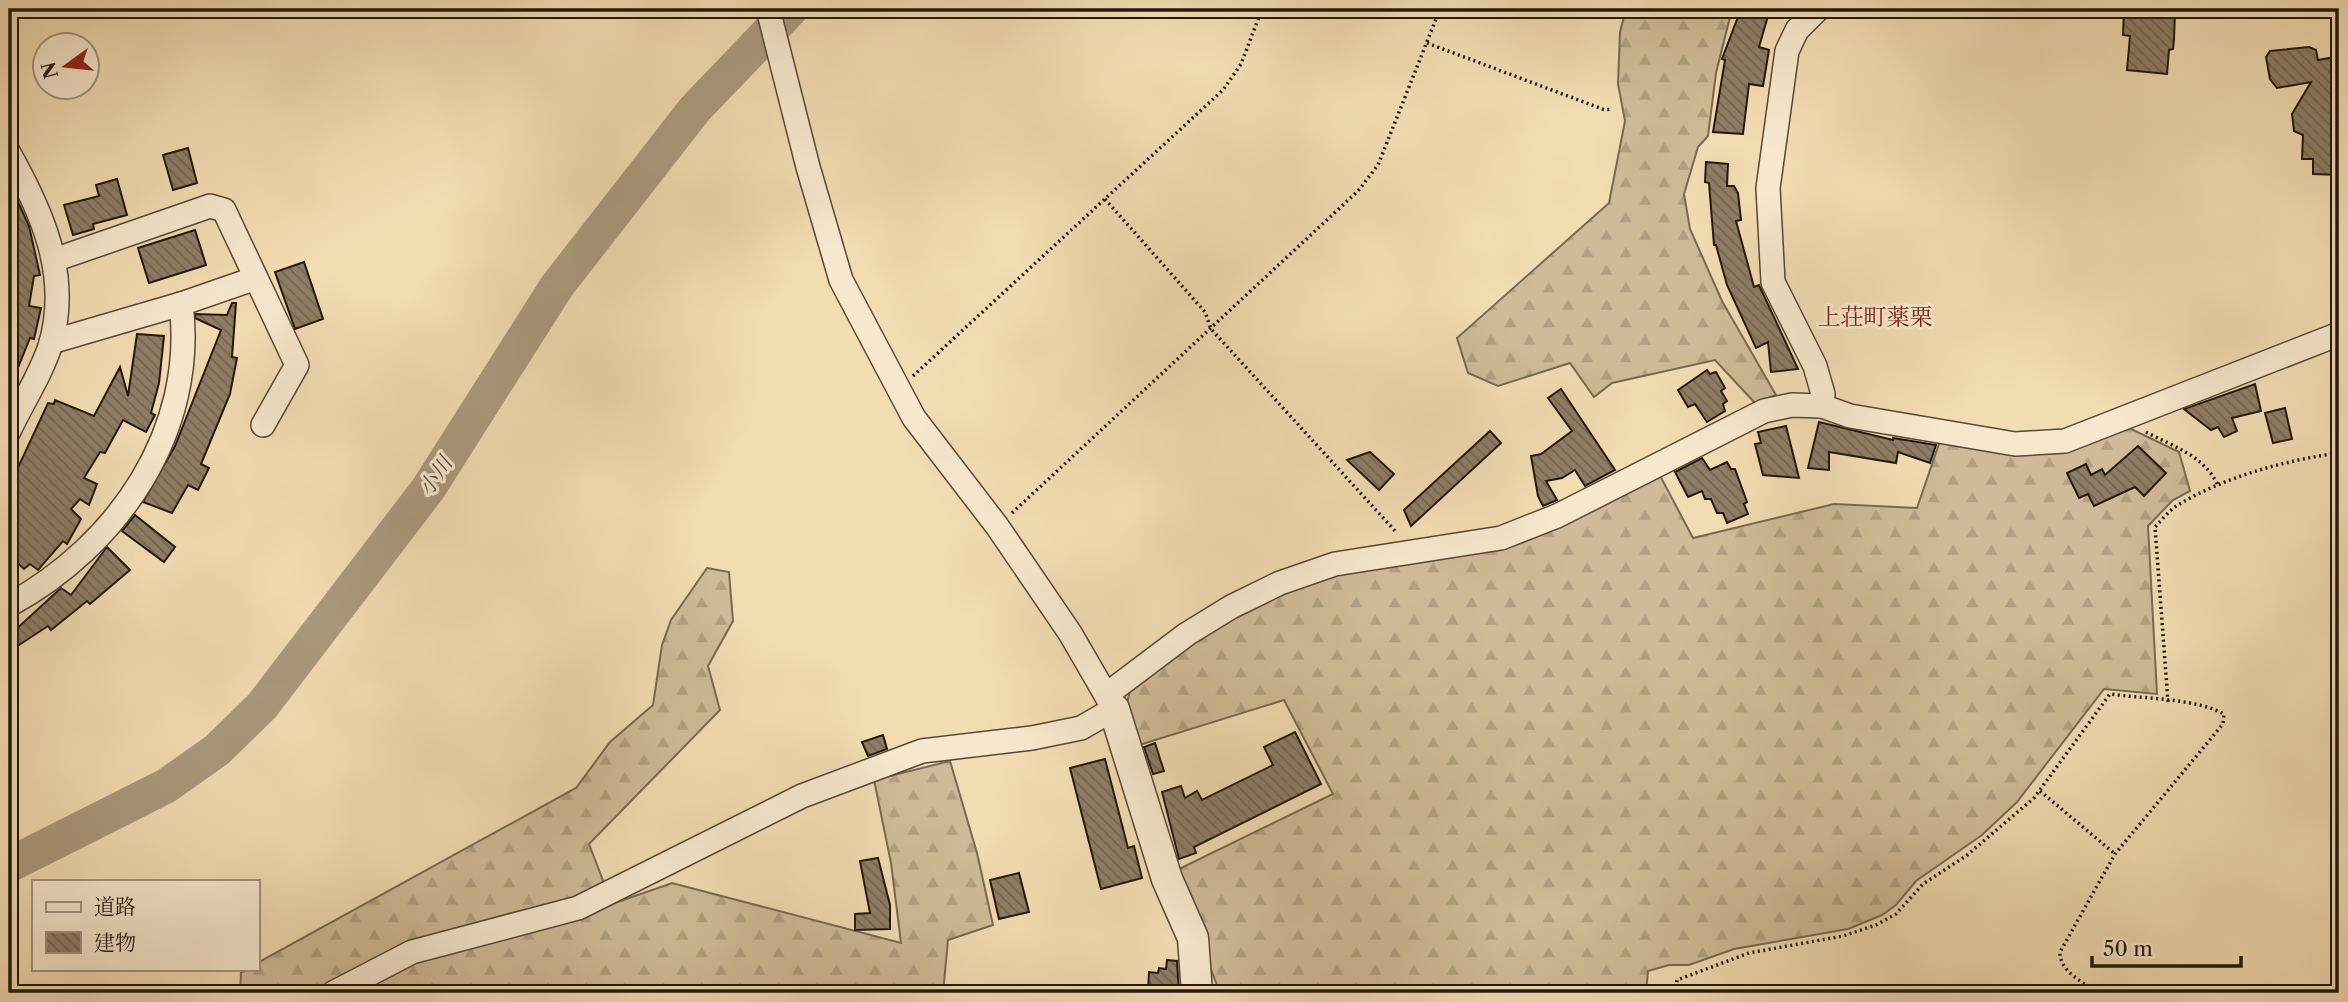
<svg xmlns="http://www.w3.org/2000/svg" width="2348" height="1002" viewBox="0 0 2348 1002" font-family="'Libre Caslon Text','Noto Serif JP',serif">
<defs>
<pattern id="forest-firs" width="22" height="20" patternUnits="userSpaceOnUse" patternTransform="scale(1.75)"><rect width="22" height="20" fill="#cfbb97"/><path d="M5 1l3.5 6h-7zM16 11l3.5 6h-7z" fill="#b1a081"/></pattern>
<pattern id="building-back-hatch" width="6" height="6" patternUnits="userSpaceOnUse" patternTransform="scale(1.75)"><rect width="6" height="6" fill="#8e7d65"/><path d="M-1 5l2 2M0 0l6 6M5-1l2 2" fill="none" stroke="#746552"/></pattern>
</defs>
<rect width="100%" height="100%" fill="#f2dcb2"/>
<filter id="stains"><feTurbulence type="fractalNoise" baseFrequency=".00286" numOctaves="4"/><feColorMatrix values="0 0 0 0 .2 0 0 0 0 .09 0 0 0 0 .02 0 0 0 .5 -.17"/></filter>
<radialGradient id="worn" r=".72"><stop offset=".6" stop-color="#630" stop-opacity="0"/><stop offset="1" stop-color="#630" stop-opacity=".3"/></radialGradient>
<g fill="url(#forest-firs)" stroke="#786954" stroke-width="2">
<path d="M1626 9H1732L1716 73 1708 136 1698 147 1684 194 1690 229 1722 301 1776 395 1755 403 1715 360 1612 383 1594 397 1570 363 1498 386 1468 373 1457 338 1609 203 1625 121 1618 84 1620 32Z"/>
<path d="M2127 427 2179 452 2190 491 2173 500 2148 526 2157 694 2104 689 2017 802 1982 835 1916 881 1896 905 1882 915 1848 929 1734 949 1689 965H1669L1648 971 1646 993H1220L1210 967 1205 935 1175 871 1333 794 1284 700 1136 746 1127 704 1131 685 1165 657 1258 601 1322 576 1449 554 1657 470 1693 538 1834 504 1917 508 1941 438 2030 455 2057 450Z"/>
<path d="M707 568 729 572 733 621 708 666 720 710 589 844 612 904 672 883 901 943 891 863 874 780 950 761 977 853 993 925 948 940 943 993H240L241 972 257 969V963L576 788 610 742 653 705 662 645 671 620Z"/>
</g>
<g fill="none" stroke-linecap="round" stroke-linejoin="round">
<path stroke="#ab997c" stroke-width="35" d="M9 865 166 786 217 750 262 706 428 489 557 286 695 109 791 9"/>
</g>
<g fill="url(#building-back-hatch)" stroke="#221712" stroke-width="2">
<path d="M1741 9H1770L1759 47 1769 50 1763 86 1749 84 1743 134 1713 132 1725 60 1722 59Z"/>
<path d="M2124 9 2175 13 2174 39 2173 49 2169 50 2167 74 2127 70 2130 36 2123 35Z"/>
<path d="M2309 47 2316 50 2318 60 2335 57 2339 76V175L2313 174V159H2302L2303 135 2294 131 2292 114 2311 82 2277 88 2270 79 2266 57 2270 51Z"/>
<path d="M188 148 197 183 173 190 163 155Z"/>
<path d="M1706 162 1728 164 1727 186H1734L1738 193 1741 220 1736 221 1754 287 1759 285 1798 369 1771 372 1768 342 1756 348 1727 285 1716 245H1714L1709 183 1705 182Z"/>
<path d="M117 179 127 215 93 224 94 229 73 235 64 205 99 196 96 185Z"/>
<path d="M9 182 29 226 40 275 34 276 29 306 41 308 34 339 30 338 9 390V312L15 279 9 250Z"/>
<path d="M195 230 206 265 149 283 138 248Z"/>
<path d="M304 262 323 319 295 329 275 272Z"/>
<path d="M232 303H236L232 357 237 358 230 394 201 464 209 468 198 490 188 485 172 513 143 502 175 446 221 330 195 318V314L227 315Z"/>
<path d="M137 334 164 336 159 383 151 413 155 415 146 432 123 420 105 453 100 452 84 478 97 484 89 505 80 499 71 509 81 519 67 544 63 541 38 570 30 564 24 569 9 555V487L48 403 54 404 55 400 94 416 120 367 128 396Z"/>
<path d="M1707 370 1710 374 1716 372 1725 388 1721 391 1727 401 1723 404 1725 411 1707 422 1695 404 1688 407 1678 390Z"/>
<path d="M2255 384 2261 411 2232 418 2237 431 2224 437 2218 427 2211 430 2184 409Z"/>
<path d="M1561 389 1615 470 1585 486 1575 470 1562 478 1546 481 1557 500 1543 506 1538 496 1531 456 1541 454 1572 431 1548 398Z"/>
<path d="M2285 408 2292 439 2273 443 2265 413Z"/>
<path d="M1819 422 1893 440V438L1936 445 1930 463 1898 452 1896 463 1829 452V470L1808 468Z"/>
<path d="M1786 426 1799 478 1763 475 1755 444 1761 443 1758 432Z"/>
<path d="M1490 431 1501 443 1411 526 1404 510Z"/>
<path d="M2138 446 2166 473 2144 496 2135 487 2094 506 2088 494 2079 498 2067 473 2086 464 2091 475 2102 469 2105 475Z"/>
<path d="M1370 452 1394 474 1379 490 1347 460Z"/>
<path d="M1702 458 1710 470 1727 462 1731 469H1735L1747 502 1744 504 1748 514 1727 523 1723 513H1717L1711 499H1705L1702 491 1688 497 1675 472Z"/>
<path d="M135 515 175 547 164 562 122 531Z"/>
<path d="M107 547 130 570 90 604 87 601 51 630 48 626 19 645 11 634 61 588 71 595Z"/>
<path d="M1295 732 1321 784 1194 847 1196 853 1179 859 1162 792 1181 786 1185 798 1197 791 1202 800 1273 765 1264 747Z"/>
<path d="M883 735 887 749 868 756 862 742Z"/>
<path d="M1155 743 1164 771 1153 774 1144 747Z"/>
<path d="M1105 759 1128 848 1134 846 1142 878 1101 889 1070 768Z"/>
<path d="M878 858 890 905V929L855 930V914L870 913 860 861Z"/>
<path d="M1019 873 1029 912 999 919 990 880Z"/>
<path d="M1167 960 1177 961 1179 993H1148L1149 972 1158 973 1159 968 1166 969Z"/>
</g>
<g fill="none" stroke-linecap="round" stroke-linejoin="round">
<g stroke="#56483a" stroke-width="26">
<g id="minor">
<path d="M1818 9 1797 30 1787 51 1768 188 1773 282 1815 366 1823 394 1822 406"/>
<path d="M9 153C42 212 70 274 51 343 42 373 22 403 9 431"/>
<path d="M54 260 210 206 224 210 297 365 263 425"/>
<path d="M51 342 181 304 256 278"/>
<path d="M9 605C118 546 197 431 181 304"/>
<path d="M1106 695 1187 634 1231 607 1280 583 1335 564 1501 538 1557 516 1764 411 1792 405 1822 406 1850 416 2015 444 2065 441 2339 334"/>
<path d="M333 993 412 952 578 908 802 796 922 751 1032 738 1081 728 1114 709 1070 633 997 526 914 418 841 280 808 167 768 9"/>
</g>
</g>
<g stroke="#56483a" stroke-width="33">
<path id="tertiary" d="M1114 709 1167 879 1193 938 1197 993"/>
</g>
<g stroke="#221712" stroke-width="3.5" stroke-dasharray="2 3.5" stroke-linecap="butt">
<path d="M9 17 38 9"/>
<path d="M1427 43 1605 110 1612 109"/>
<path d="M1105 199 1205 312 1211 329 1396 532"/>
<path d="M913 376 1223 90 1241 64 1262 9"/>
<path d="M2146 432C2174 447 2203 455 2218 485"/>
<path d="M1012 513 1358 191 1378 165 1440 9"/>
<path d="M2168 702 2155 527C2162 520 2169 510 2178 505 2224 477 2286 460 2339 453"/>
<path d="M2040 791 2115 854"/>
<path d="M1675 993 1677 980 1749 953 1843 936 1876 925 1896 914 1923 884 1966 856 2034 798 2110 694C2144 699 2195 698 2224 714L2223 724 2115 854 2060 952C2059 971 2084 983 2098 993"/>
<path d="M2315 993 2339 990"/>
</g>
<use href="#minor" stroke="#f7e8cd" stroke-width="23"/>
<use href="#tertiary" stroke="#f7e8cd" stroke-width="30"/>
</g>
<g text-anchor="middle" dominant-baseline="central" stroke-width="6" stroke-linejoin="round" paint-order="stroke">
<g font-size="21" font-style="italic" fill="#594b3c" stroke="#f7e8cd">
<text transform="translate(435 476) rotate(-56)">小川</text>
</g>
<g font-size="23" fill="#7a1f14" stroke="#f7e8cd">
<text x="1875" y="317">上荘町薬栗</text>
</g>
</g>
<rect width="2348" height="1002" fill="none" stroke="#f2dcb2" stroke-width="35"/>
<rect x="10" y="10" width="2327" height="981" fill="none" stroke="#221712" stroke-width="3.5"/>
<rect x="18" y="18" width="2313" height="967" fill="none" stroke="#221712" stroke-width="2"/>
<rect x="32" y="880" width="228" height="91" fill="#f7e8cd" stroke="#a29482" stroke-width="2"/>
<rect x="46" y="902" width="35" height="10" fill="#f7e8cd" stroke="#a29482" stroke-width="2"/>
<text x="94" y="914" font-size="21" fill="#221712">道路</text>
<rect x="46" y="932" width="35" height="21" fill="url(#building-back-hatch)" stroke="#a29482" stroke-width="2"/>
<text x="94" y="950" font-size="21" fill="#221712">建物</text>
<g transform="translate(66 66) rotate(255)"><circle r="33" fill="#f7e8cd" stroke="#a29482" stroke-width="2"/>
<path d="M0-5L12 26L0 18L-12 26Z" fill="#8f2418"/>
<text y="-10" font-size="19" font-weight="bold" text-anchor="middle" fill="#221712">N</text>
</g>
<path d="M2092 956v10h149v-10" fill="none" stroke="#221712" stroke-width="3.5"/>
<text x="2103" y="956" font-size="21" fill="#221712" stroke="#f7e8cd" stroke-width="5" paint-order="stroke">50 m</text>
<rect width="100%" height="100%" filter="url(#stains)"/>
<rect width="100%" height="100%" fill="url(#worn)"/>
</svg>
